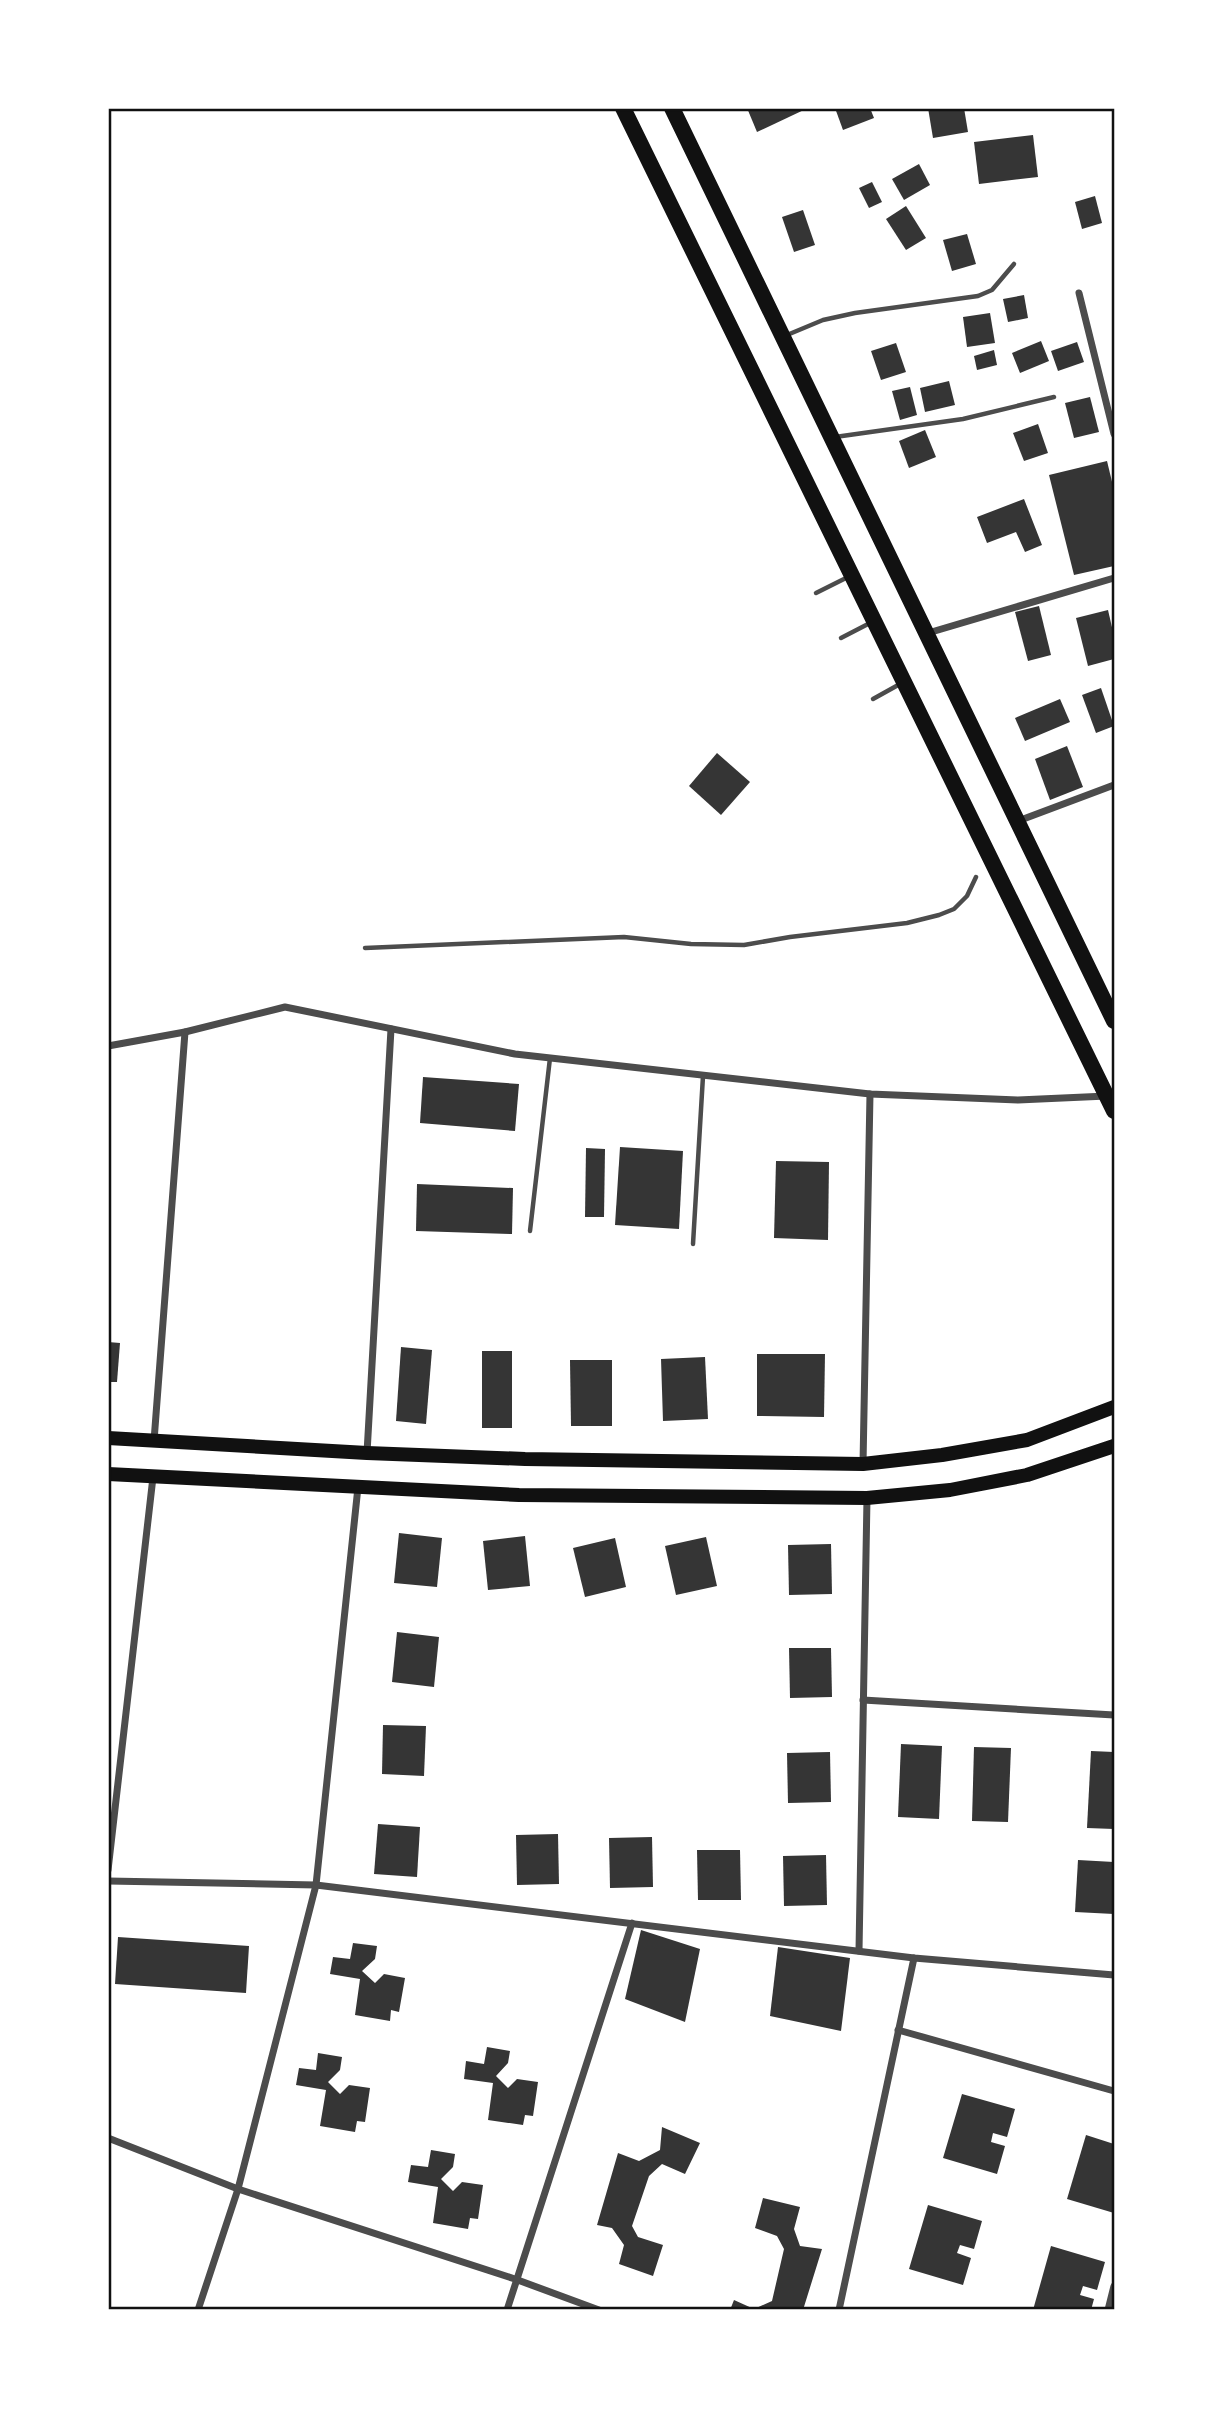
<svg xmlns="http://www.w3.org/2000/svg" width="1223" height="2418" viewBox="0 0 1223 2418" font-family="Raleway,sans-serif">
<rect width="100%" height="100%" fill="#fff"/>
<g fill="#353535">
<path d="M747 108H808L757 132Z"/>
<path d="M835 108H870L874 118 843 130Z"/>
<path d="M928 108H964L968 132 933 138Z"/>
<path d="M1033 135 1038 177 979 184 974 142Z"/>
<path d="M919 164 930 185 904 200 892 179Z"/>
<path d="M872 182 882 202 869 208 859 188Z"/>
<path d="M1095 196 1102 223 1082 229 1075 202Z"/>
<path d="M906 206 926 238 906 250 886 219Z"/>
<path d="M803 210 815 245 794 252 782 217Z"/>
<path d="M967 234 976 264 952 271 943 240Z"/>
<path d="M1024 295 1028 318 1008 322 1003 299Z"/>
<path d="M990 313 995 343 967 347 963 317Z"/>
<path d="M1041 341 1049 361 1020 373 1012 353Z"/>
<path d="M1077 342 1084 362 1058 371 1051 351Z"/>
<path d="M896 343 906 372 881 380 871 351Z"/>
<path d="M994 350 997 365 977 370 974 356Z"/>
<path d="M949 381 955 405 925 412 920 388Z"/>
<path d="M910 387 917 415 900 420 892 391Z"/>
<path d="M1090 397 1099 432 1074 438 1065 403Z"/>
<path d="M1038 424 1048 453 1024 461 1013 433Z"/>
<path d="M925 430 936 457 909 468 899 441Z"/>
<path d="M1107 461 1114 490V566L1074 575 1049 475Z"/>
<path d="M1024 499 1042 545 1025 552 1016 532 987 543 977 517Z"/>
<path d="M1039 606 1051 655 1028 661 1015 612Z"/>
<path d="M1108 610 1114 636V659L1088 666 1076 618Z"/>
<path d="M1101 688 1114 726 1096 733 1082 695Z"/>
<path d="M1060 699 1070 722 1025 741 1015 718Z"/>
<path d="M1067 746 1083 787 1050 800 1035 759Z"/>
<path d="M717 753 750 782 721 815 689 786Z"/>
<path d="M423 1077 519 1084 515 1131 420 1123Z"/>
<path d="M620 1147 683 1151 679 1229 615 1225Z"/>
<path d="M586 1148 605 1149 604 1217H585Z"/>
<path d="M776 1161 829 1162 828 1240 774 1238Z"/>
<path d="M417 1184 513 1188 512 1234 416 1231Z"/>
<path d="M108 1342 120 1343 117 1382H108Z"/>
<path d="M401 1347 432 1350 426 1424 396 1421Z"/>
<rect x="482" y="1351" width="30" height="77"/>
<path d="M757 1354H825L824 1417 757 1416Z"/>
<path d="M705 1357 708 1419 663 1421 661 1359Z"/>
<path d="M570 1360H612V1426H571Z"/>
<path d="M399 1533 442 1538 437 1587 394 1583Z"/>
<path d="M525 1536 530 1586 488 1590 483 1541Z"/>
<path d="M706 1537 717 1586 676 1595 665 1546Z"/>
<path d="M615 1538 626 1587 585 1597 573 1548Z"/>
<path d="M831 1544 832 1594 789 1595 788 1545Z"/>
<path d="M397 1632 439 1637 434 1687 392 1682Z"/>
<path d="M789 1648H831L832 1697 790 1698Z"/>
<path d="M383 1725 426 1726 424 1776 382 1774Z"/>
<path d="M901 1744 942 1746 939 1819 898 1817Z"/>
<path d="M974 1747 1011 1748 1008 1822 972 1821Z"/>
<path d="M1091 1751 1114 1752V1829L1087 1828Z"/>
<path d="M830 1752 831 1802 788 1803 787 1753Z"/>
<path d="M378 1824 420 1827 417 1877 374 1874Z"/>
<path d="M558 1834 559 1884 517 1885 516 1835Z"/>
<path d="M652 1837 653 1887 610 1888 609 1838Z"/>
<path d="M697 1850H740L741 1900H698Z"/>
<path d="M826 1855 827 1905 784 1906 783 1856Z"/>
<path d="M1078 1860 1114 1862V1914L1075 1912Z"/>
<path d="M641 1930 700 1949 685 2022 625 1999Z"/>
<path d="M118 1937 249 1946 246 1993 115 1984Z"/>
<path d="M353 1943 377 1946 375 1959 362 1971 375 1983 384 1974 405 1978 399 2012 391 2010 390 2021 355 2015 360 1979 330 1974 333 1957 350 1959Z"/>
<path d="M778 1947 850 1958 841 2031 770 2016Z"/>
<path d="M487 2047 510 2051 508 2063 496 2076 508 2088 517 2079 538 2082 533 2116 525 2115 523 2125 488 2120 493 2083 464 2079 466 2061 484 2064Z"/>
<path d="M318 2053 342 2057 340 2070 328 2082 340 2094 349 2085 370 2088 365 2122 357 2121 355 2132 320 2126 326 2090 296 2085 299 2068 316 2070Z"/>
<path d="M962 2094 1015 2109 1007 2137 993 2133 991 2142 1005 2146 997 2174 943 2158Z"/>
<path d="M662 2127 700 2143 685 2174 662 2164 649 2176 632 2226 638 2237 663 2245 653 2276 619 2264 624 2245 612 2228 597 2225 618 2153 639 2161 660 2150Z"/>
<path d="M1086 2135 1114 2144V2213L1067 2199Z"/>
<path d="M431 2150 455 2154 453 2167 441 2179 453 2191 462 2182 483 2185 478 2219 470 2218 468 2229 433 2223 438 2187 408 2182 411 2165 428 2167Z"/>
<path d="M763 2198 800 2207 794 2229 800 2246 822 2249 803 2310H730L734 2300 754 2309 772 2301 784 2249 777 2236 755 2228Z"/>
<path d="M928 2205 982 2221 974 2249 960 2245 957 2253 971 2258 963 2285 909 2269Z"/>
<path d="M1051 2246 1105 2262 1097 2290 1083 2286 1080 2295 1094 2299 1091 2310H1033Z"/>
</g>
<g fill="none" stroke-linecap="round" stroke-linejoin="round">
<g stroke="#4c4c4c" stroke-width="4.5">
<path d="M787 335 823 320 855 313 978 296 992 290 1014 264"/>
<path d="M835 437 963 419 1054 397"/>
<path d="M816 593 848 577"/>
<path d="M841 638 870 623"/>
<path d="M873 699 900 684"/>
<path d="M365 948 624 937 691 944 744 945 790 937 907 923 939 915 954 909 967 896 976 877"/>
<path d="M530 1231 550 1058"/>
<path d="M693 1244 703 1076"/>
</g>
<g stroke="#4c4c4c" stroke-width="7">
<path d="M1079 293 1114 434"/>
<path d="M928 633 1114 578"/>
<path d="M1018 821 1114 785"/>
<path d="M108 1046 185 1032 285 1007 515 1054 870 1094 1018 1100 1107 1096"/>
<path d="M154 1441 185 1032"/>
<path d="M367 1453 391 1029"/>
<path d="M863 1464 870 1094"/>
<path d="M863 1700 1114 1715"/>
<path d="M108 1870 153 1477"/>
<path d="M108 1881 316 1885 914 1958 1114 1975"/>
<path d="M859 1951 867 1498"/>
<path d="M898 2030 1114 2091"/>
<path d="M108 2138 238 2189 515 2279 599 2310"/>
<path d="M198 2310 238 2189 316 1885 358 1487"/>
<path d="M507 2310 632 1923"/>
<path d="M839 2310 914 1958"/>
<path d="M1108 2310 1114 2286"/>
</g>
<g stroke="#111" stroke-width="14">
<path d="M108 1438 367 1453 525 1459 863 1464 942 1455 1027 1440 1114 1407"/>
<path d="M108 1474 519 1495 867 1498 950 1490 1027 1475 1114 1446"/>
</g>
<g stroke="#111" stroke-width="16">
<path d="M623 108 1114 1111"/>
<path d="M672 108 1114 1021"/>
</g>
</g>
<rect width="1223" height="2418" fill="none" stroke="#ffffff" stroke-width="220"/>
<rect x="110" y="110" width="1003" height="2198" fill="none" stroke="#111" stroke-width="2.5"/>
</svg>
